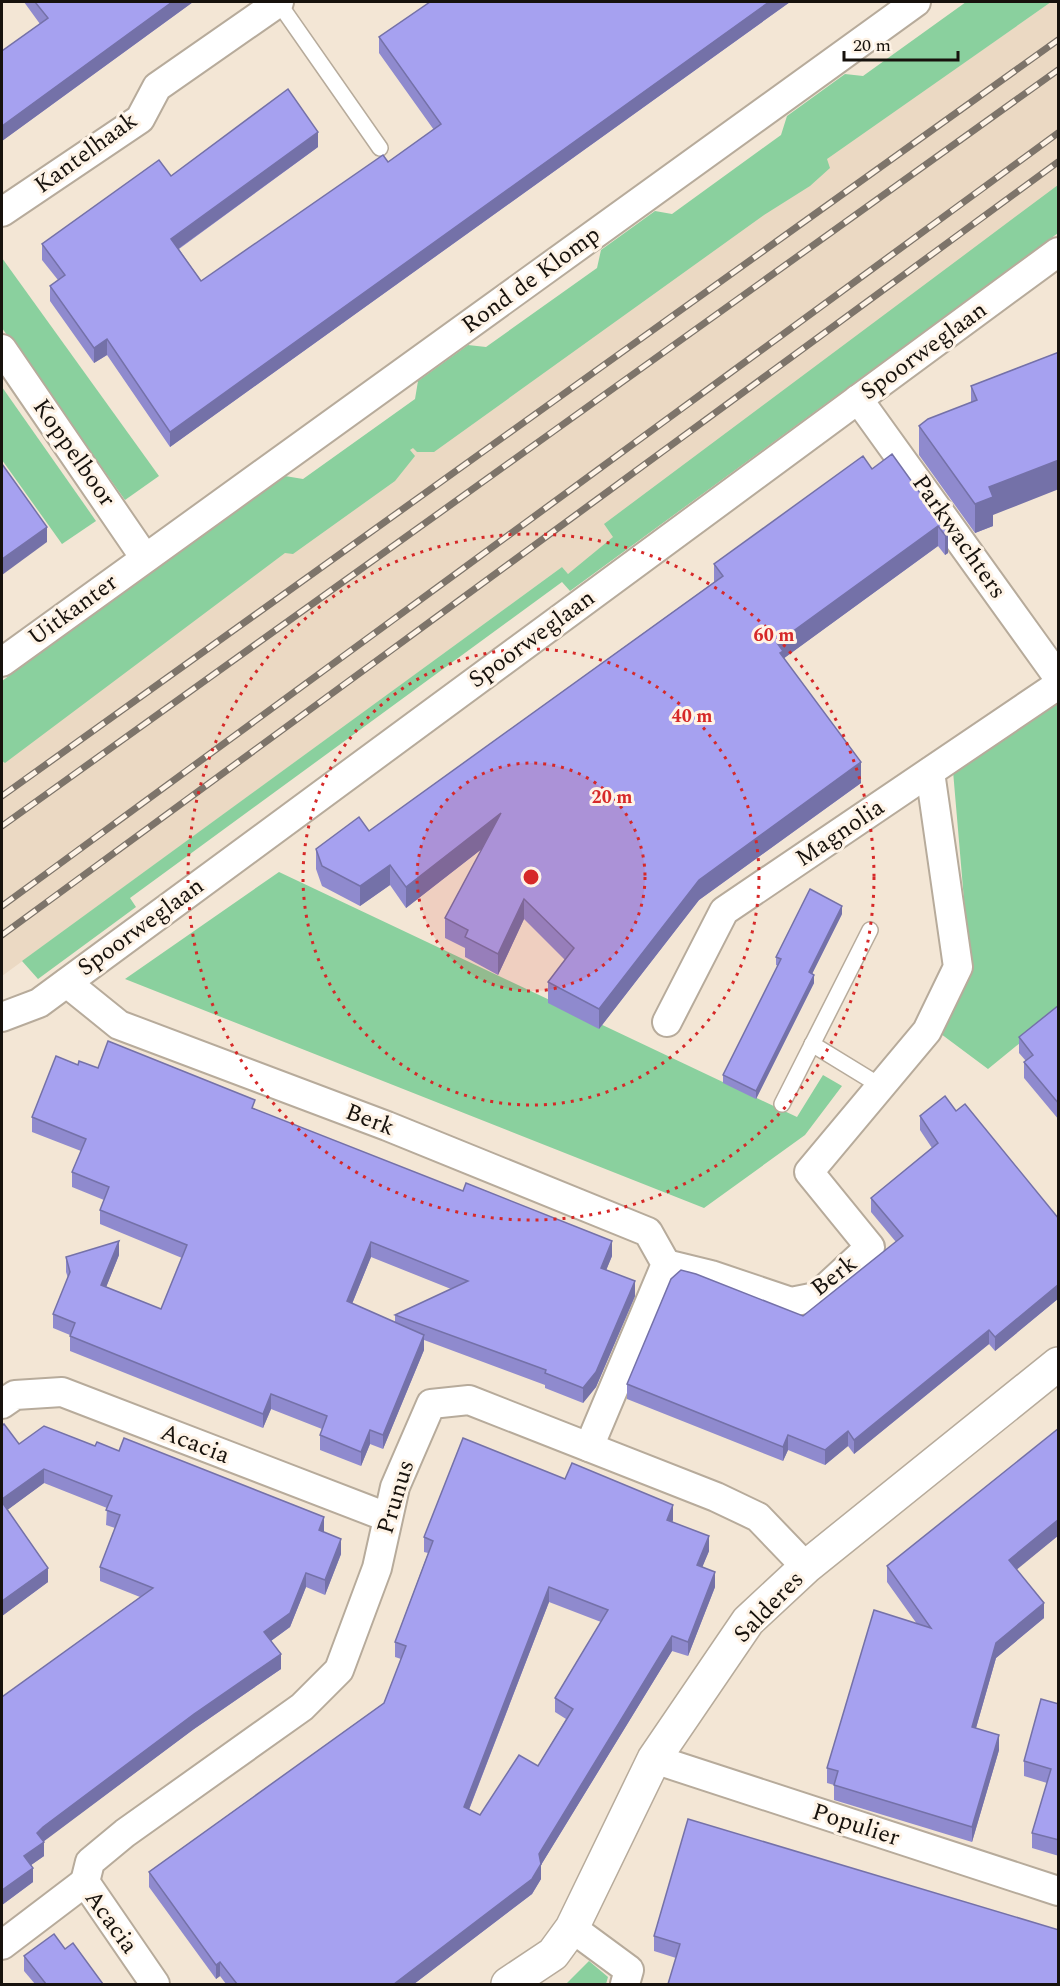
<svg xmlns="http://www.w3.org/2000/svg" width="1060" height="1986" viewBox="0 0 1060 1986" font-family="Spectral,serif">
<rect width="100%" height="100%" fill="#f3e6d5"/>
<path fill="#ebd9c3" d="M1051 2H1058V221L568 574 562 567 2 976V717L574 333Z"/>
<g fill="#8ad09e">
<path d="M966 2H1051L827 159 830 168 810 186 764 215 434 452H417L413 448 410 450 415 456 395 481 293 554 285 553 5 763 2 761V681L285 476 303 479 415 399 418 381 468 345 486 347 597 268 601 250 655 211 672 214 781 135 787 116 845 74 863 76Z"/>
<path d="M1058 185V233L1022 260 570 591 562 582 130 898 136 907 38 979 22 961 562 567 568 574 613 537 604 524Z"/>
<path d="M2 258 159 476 125 500 2 328Z"/>
<path d="M2 387 96 521 62 544 2 460Z"/>
<path d="M1058 691V1012L988 1069 937 1031 967 935 953 771Z"/>
<path d="M279 872 797 1117 823 1075 842 1086 805 1135 704 1208 125 979Z"/>
<path d="M589 1961 608 1977 606 1984H566Z"/>
</g>
<g fill="none" stroke-linecap="round" stroke-linejoin="round">
<g stroke="#b7ab9b" stroke-width="18">
<g id="service">
<path d="M278 2 380 148"/>
<path d="M812 1044 879 1085"/>
<path d="M782 1104 870 930"/>
</g>
</g>
<g stroke="#b7ab9b" stroke-width="32">
<g id="minor">
<path d="M2 212 140 119 157 87 279 2"/>
<path d="M2 349 145 558"/>
<path d="M858 399 1058 677"/>
<path d="M2 662 916 2"/>
<path d="M67 983 119 1025 387 1126 648 1232 666 1264 589 1447"/>
<path d="M2 1017 39 1003 1058 252"/>
<path d="M667 1022 724 911 1058 685"/>
<path d="M666 1264 711 1275 791 1302 816 1297 870 1247 809 1172 927 1031 958 967 930 772"/>
<path d="M2 1404 15 1395 62 1392 387 1517"/>
<path d="M654 1759 1058 1891"/>
<path d="M85 1882 90 1862 125 1833 302 1707 339 1670 377 1568 395 1487 431 1404 469 1400 716 1497 758 1517 806 1567"/>
<path d="M572 1928 629 1970 625 1984"/>
<path d="M2 1945 85 1882 155 1984"/>
</g>
</g>
<g stroke="#b7ab9b" stroke-width="36">
<path id="tertiary" d="M508 1984 553 1954 572 1928 654 1759 748 1621 806 1567 1058 1364"/>
</g>
<use href="#service" stroke="#fff" stroke-width="15"/>
<use href="#minor" stroke="#fff" stroke-width="28"/>
<use href="#tertiary" stroke="#fff" stroke-width="33"/>
<g stroke="#7d746a" stroke-width="7">
<g id="rail">
<path d="M2 796 1058 40"/>
<path d="M2 826 1058 70"/>
<path d="M2 906 1058 133"/>
<path d="M2 935 1058 162"/>
</g>
</g>
<use href="#rail" stroke="#fef3e6" stroke-width="4.5" stroke-dasharray="14" stroke-linecap="butt"/>
</g>
<g fill="#8f8ace" fill-rule="evenodd">
<path d="M24 2H193L2 141 40 24Z"/>
<path d="M790 2 170 447 107 355 94 363 50 301V286L58 280 42 260V244L171 176 318 147 179 249 201 281 388 162 434 130 379 53V37Z"/>
<path d="M1059 352 993 515V526L975 533 919 455V426L971 403V386Z"/>
<path d="M872 469 948 532V553L945 555 938 546 784 658 861 783 699 900 599 1029 548 1003V982L565 960 524 919 498 975 465 957V948L445 938V918L483 848 406 908 390 885 360 906 322 886 316 869V849L369 831 714 582V564Z"/>
<path d="M842 914 812 974 814 983 756 1099 723 1083V1075L778 966 776 965V957Z"/>
<path d="M1059 1005V1120L1024 1078V1062L1026 1061 1019 1053V1037Z"/>
<path d="M78 1065 98 1068 255 1109 612 1256 606 1270 635 1296 596 1387 583 1403 545 1388V1385L424 1340V1350L383 1449 370 1444 361 1466 320 1450V1435L322 1429 271 1409 263 1428 70 1351V1335L53 1328V1314L68 1278 66 1272V1257L119 1255 106 1287 161 1309 182 1258 100 1224V1210L104 1200 72 1187V1172L81 1151 32 1132V1117ZM371 1257 451 1289 395 1315V1322L352 1304Z"/>
<path d="M956 1111 1059 1219V1298L995 1351 989 1344 854 1454 848 1446 825 1465 788 1450 783 1461 627 1399V1384L803 1316 896 1242 871 1212V1198L932 1148 920 1130V1116Z"/>
<path d="M2 1426 19 1444 95 1446 324 1532 341 1554 325 1595 306 1587 290 1627 271 1641 281 1669 194 1729 43 1841 44 1856 31 1865 33 1882 2 1905V1697L140 1597 100 1581V1567L115 1528 106 1525 107 1508 44 1483 7 1510 48 1582 2 1616Z"/>
<path d="M1059 1428V1535L1016 1569 1044 1618 996 1658 976 1728 999 1750 972 1842 834 1800V1785L827 1783V1768L917 1624 887 1582V1566Z"/>
<path d="M565 1479 673 1520 672 1521 709 1551 702 1567 715 1587 688 1656 672 1651 541 1865V1879L532 1894 414 1984H226L220 1976 216 1979 149 1887V1872L384 1703 401 1659 395 1657V1642L428 1553 424 1552V1537ZM549 1602 601 1622 555 1698V1712L566 1719 538 1766 480 1815 469 1810Z"/>
<path d="M1059 1704V1856L1032 1848V1833L1047 1783 1024 1776V1761Z"/>
<path d="M1059 1930 676 1958 654 1951V1936Z"/>
<path d="M65 1949 103 1984H35L24 1971V1956Z"/>
</g>
<g fill="#7471a8">
<path d="M172 2H193L2 141V126Z"/>
<path d="M769 2H790L170 447V432Z"/>
<path d="M318 132V147L171 254V239Z"/>
<path d="M107 339V355L94 363V348Z"/>
<path d="M1059 460V489L993 515V526L975 533V504L989 487Z"/>
<path d="M938 526V546L783 659V672L777 643Z"/>
<path d="M47 527V542L2 575V559Z"/>
<path d="M948 532V553L945 555V535Z"/>
<path d="M861 762V783L699 900 599 1029V1009L699 880Z"/>
<path d="M501 813V834L406 908V887Z"/>
<path d="M390 865V885L360 906V886Z"/>
<path d="M524 899V919L498 975V954Z"/>
<path d="M842 906V914L809 980V972Z"/>
<path d="M814 975V983L756 1099V1091Z"/>
<path d="M119 1241V1255L101 1300V1285Z"/>
<path d="M612 1241V1256L601 1283V1268Z"/>
<path d="M371 1242V1257L347 1316V1301Z"/>
<path d="M635 1281V1296L596 1387 583 1403V1388Z"/>
<path d="M1059 1284V1298L995 1351V1337Z"/>
<path d="M989 1330V1344L854 1454V1440Z"/>
<path d="M424 1335V1350L383 1449V1435Z"/>
<path d="M271 1394V1409L263 1428V1414Z"/>
<path d="M370 1430V1444L361 1466V1452Z"/>
<path d="M848 1431V1446L825 1465V1450Z"/>
<path d="M788 1435V1450L783 1461V1447Z"/>
<path d="M44 1469V1483L2 1514V1499Z"/>
<path d="M673 1505V1520L667 1534V1520Z"/>
<path d="M324 1517V1532L319 1545V1530Z"/>
<path d="M1059 1519V1535L1009 1576V1560Z"/>
<path d="M709 1536V1551L697 1580V1565Z"/>
<path d="M341 1539V1554L325 1595V1580Z"/>
<path d="M48 1568V1582L2 1616V1601Z"/>
<path d="M715 1572V1587L688 1656V1642Z"/>
<path d="M306 1573V1587L290 1627 264 1646V1632Z"/>
<path d="M549 1587V1602L464 1822V1807Z"/>
<path d="M1044 1603V1618L996 1658 972 1742V1727L996 1643Z"/>
<path d="M672 1636V1651L541 1865V1879L532 1894 414 1984H394L539 1854Z"/>
<path d="M281 1654V1669L194 1729 43 1842H44V1856L24 1870V1856L37 1833 43 1827 194 1714Z"/>
<path d="M999 1735V1750L972 1842V1827Z"/>
<path d="M33 1868V1882L2 1905V1890Z"/>
<path d="M220 1962V1976L216 1979V1965Z"/>
</g>
<g fill="#a6a1f0" stroke="#7471a8" stroke-width="1.5" fill-rule="evenodd">
<path d="M35 2H172L2 126V51L48 18Z"/>
<path d="M430 2H769L170 432 107 339 94 348 50 286 65 275 42 244 159 160 171 176 288 89 318 132 171 239 201 281 383 155 388 162 441 124 379 37Z"/>
<path d="M1059 352V460L989 487 993 497 975 504 919 426 928 419 977 400 971 386Z"/>
<path d="M892 454 948 532 945 535 938 526 777 643 783 651 780 653 861 762 699 880 599 1009 548 982 574 948 524 899 498 954 465 937 468 930 445 918 501 813 406 887 390 865 360 886 322 866 316 849 359 817 369 831 723 576 714 564 863 456 872 469Z"/>
<path d="M2 464 47 527 2 559Z"/>
<path d="M810 889 842 906 809 972 814 975 756 1091 723 1075 781 959 776 957Z"/>
<path d="M1059 1005V1104L1024 1062 1033 1055 1019 1037Z"/>
<path d="M108 1041 255 1100 252 1108 463 1191 466 1183 612 1241 601 1268 635 1281 596 1372 583 1388 545 1373 546 1370 395 1315 468 1281 371 1242 347 1301 424 1335 383 1435 370 1430 361 1452 320 1435 327 1416 271 1394 263 1414 70 1336 75 1323 53 1314 70 1272 66 1257 119 1241 101 1285 161 1309 187 1245 100 1210 109 1187 72 1172 86 1139 32 1117 56 1056 78 1065 79 1061 98 1068Z"/>
<path d="M945 1096 956 1111 965 1104 1059 1219V1284L995 1337 989 1330 854 1440 848 1431 825 1450 788 1435 783 1447 627 1384 671 1279 681 1270 696 1274 803 1316 903 1236 871 1198 938 1143 920 1116Z"/>
<path d="M4 1424 19 1444 44 1426 95 1446 97 1442 119 1451 124 1438 324 1517 319 1530 341 1539 325 1580 306 1573 290 1613 264 1632 281 1654 194 1714 43 1827 37 1833 44 1842 24 1856 33 1868 2 1890V1697L153 1588 100 1567 120 1515 106 1510 112 1496 44 1469 2 1499V1426Z"/>
<path d="M1059 1428V1519L1009 1560 1044 1603 996 1643 972 1727 999 1735 972 1827 834 1785 838 1771 827 1768 874 1610 931 1628 887 1566Z"/>
<path d="M463 1438 565 1479 572 1463 673 1505 667 1520 709 1536 697 1565 715 1572 688 1642 672 1636 539 1854 541 1864 532 1879 394 1984H237L220 1962 216 1965 149 1872 384 1703 406 1646 395 1642 433 1541 424 1537ZM549 1587 608 1610 555 1698 573 1709 538 1766 519 1755 480 1815 464 1807Z"/>
<path d="M2 1502 48 1568 2 1601Z"/>
<path d="M1041 1699 1059 1704V1840L1032 1833 1051 1769 1024 1761Z"/>
<path d="M688 1819 1059 1930V1984H668L680 1944 654 1936Z"/>
<path d="M54 1934 65 1949 73 1943 103 1984H46L24 1956Z"/>
</g>
<circle cx="531" cy="877" r="114" fill="#d62828" fill-opacity=".12"/>
<g fill="none" stroke="#d62828" stroke-width="3" stroke-dasharray="3 6">
<circle cx="531" cy="877" r="114"/>
<circle cx="531" cy="877" r="228"/>
<circle cx="531" cy="877" r="343"/>
</g>
<g text-anchor="middle" dominant-baseline="central" stroke-width="6" stroke-linejoin="round" paint-order="stroke">
<g font-size="24" fill="#17120d" stroke="#fef3e6">
<text transform="translate(86 153) rotate(-36)">Kantelhaak</text>
<text transform="translate(531 280) rotate(-36)">Rond de Klomp</text>
<text transform="translate(924 351) rotate(-36)">Spoorweglaan</text>
<text transform="translate(74 453) rotate(55)">Koppelboor</text>
<text transform="translate(959 537) rotate(55)">Parkwachters</text>
<text transform="translate(73 610) rotate(-36)">Uitkanter</text>
<text transform="translate(532 639) rotate(-36)">Spoorweglaan</text>
<text transform="translate(840 833) rotate(-34)">Magnolia</text>
<text transform="translate(141 927) rotate(-36)">Spoorweglaan</text>
<text transform="translate(370 1120) rotate(21)">Berk</text>
<text transform="translate(834 1276) rotate(-38)">Berk</text>
<text transform="translate(195 1444) rotate(21)">Acacia</text>
<text transform="translate(396 1497) rotate(-73)">Prunus</text>
<text transform="translate(769 1607) rotate(-46)">Salderes</text>
<text transform="translate(856 1825) rotate(18)">Populier</text>
<text transform="translate(111 1922) rotate(54)">Acacia</text>
</g>
</g>
<circle cx="531" cy="877" r="9" fill="#d62828" stroke="#fef3e6" stroke-width="3"/>
<g font-size="18" text-anchor="middle" font-weight="bold" fill="#d62828" stroke="#fef3e6" stroke-width="6" stroke-linejoin="round" paint-order="stroke">
<text x="774" y="641">60 m</text>
<text x="692" y="722">40 m</text>
<text x="612" y="803">20 m</text>
</g>
<rect width="1060" height="1986" fill="none" stroke="#17120d" stroke-width="6"/>
<path d="M844 51v9h114v-9" fill="none" stroke="#17120d" stroke-width="3"/>
<text x="853" y="51" font-size="18" fill="#17120d" stroke="#fef3e6" stroke-width="4.5" paint-order="stroke">20 m</text>
</svg>
